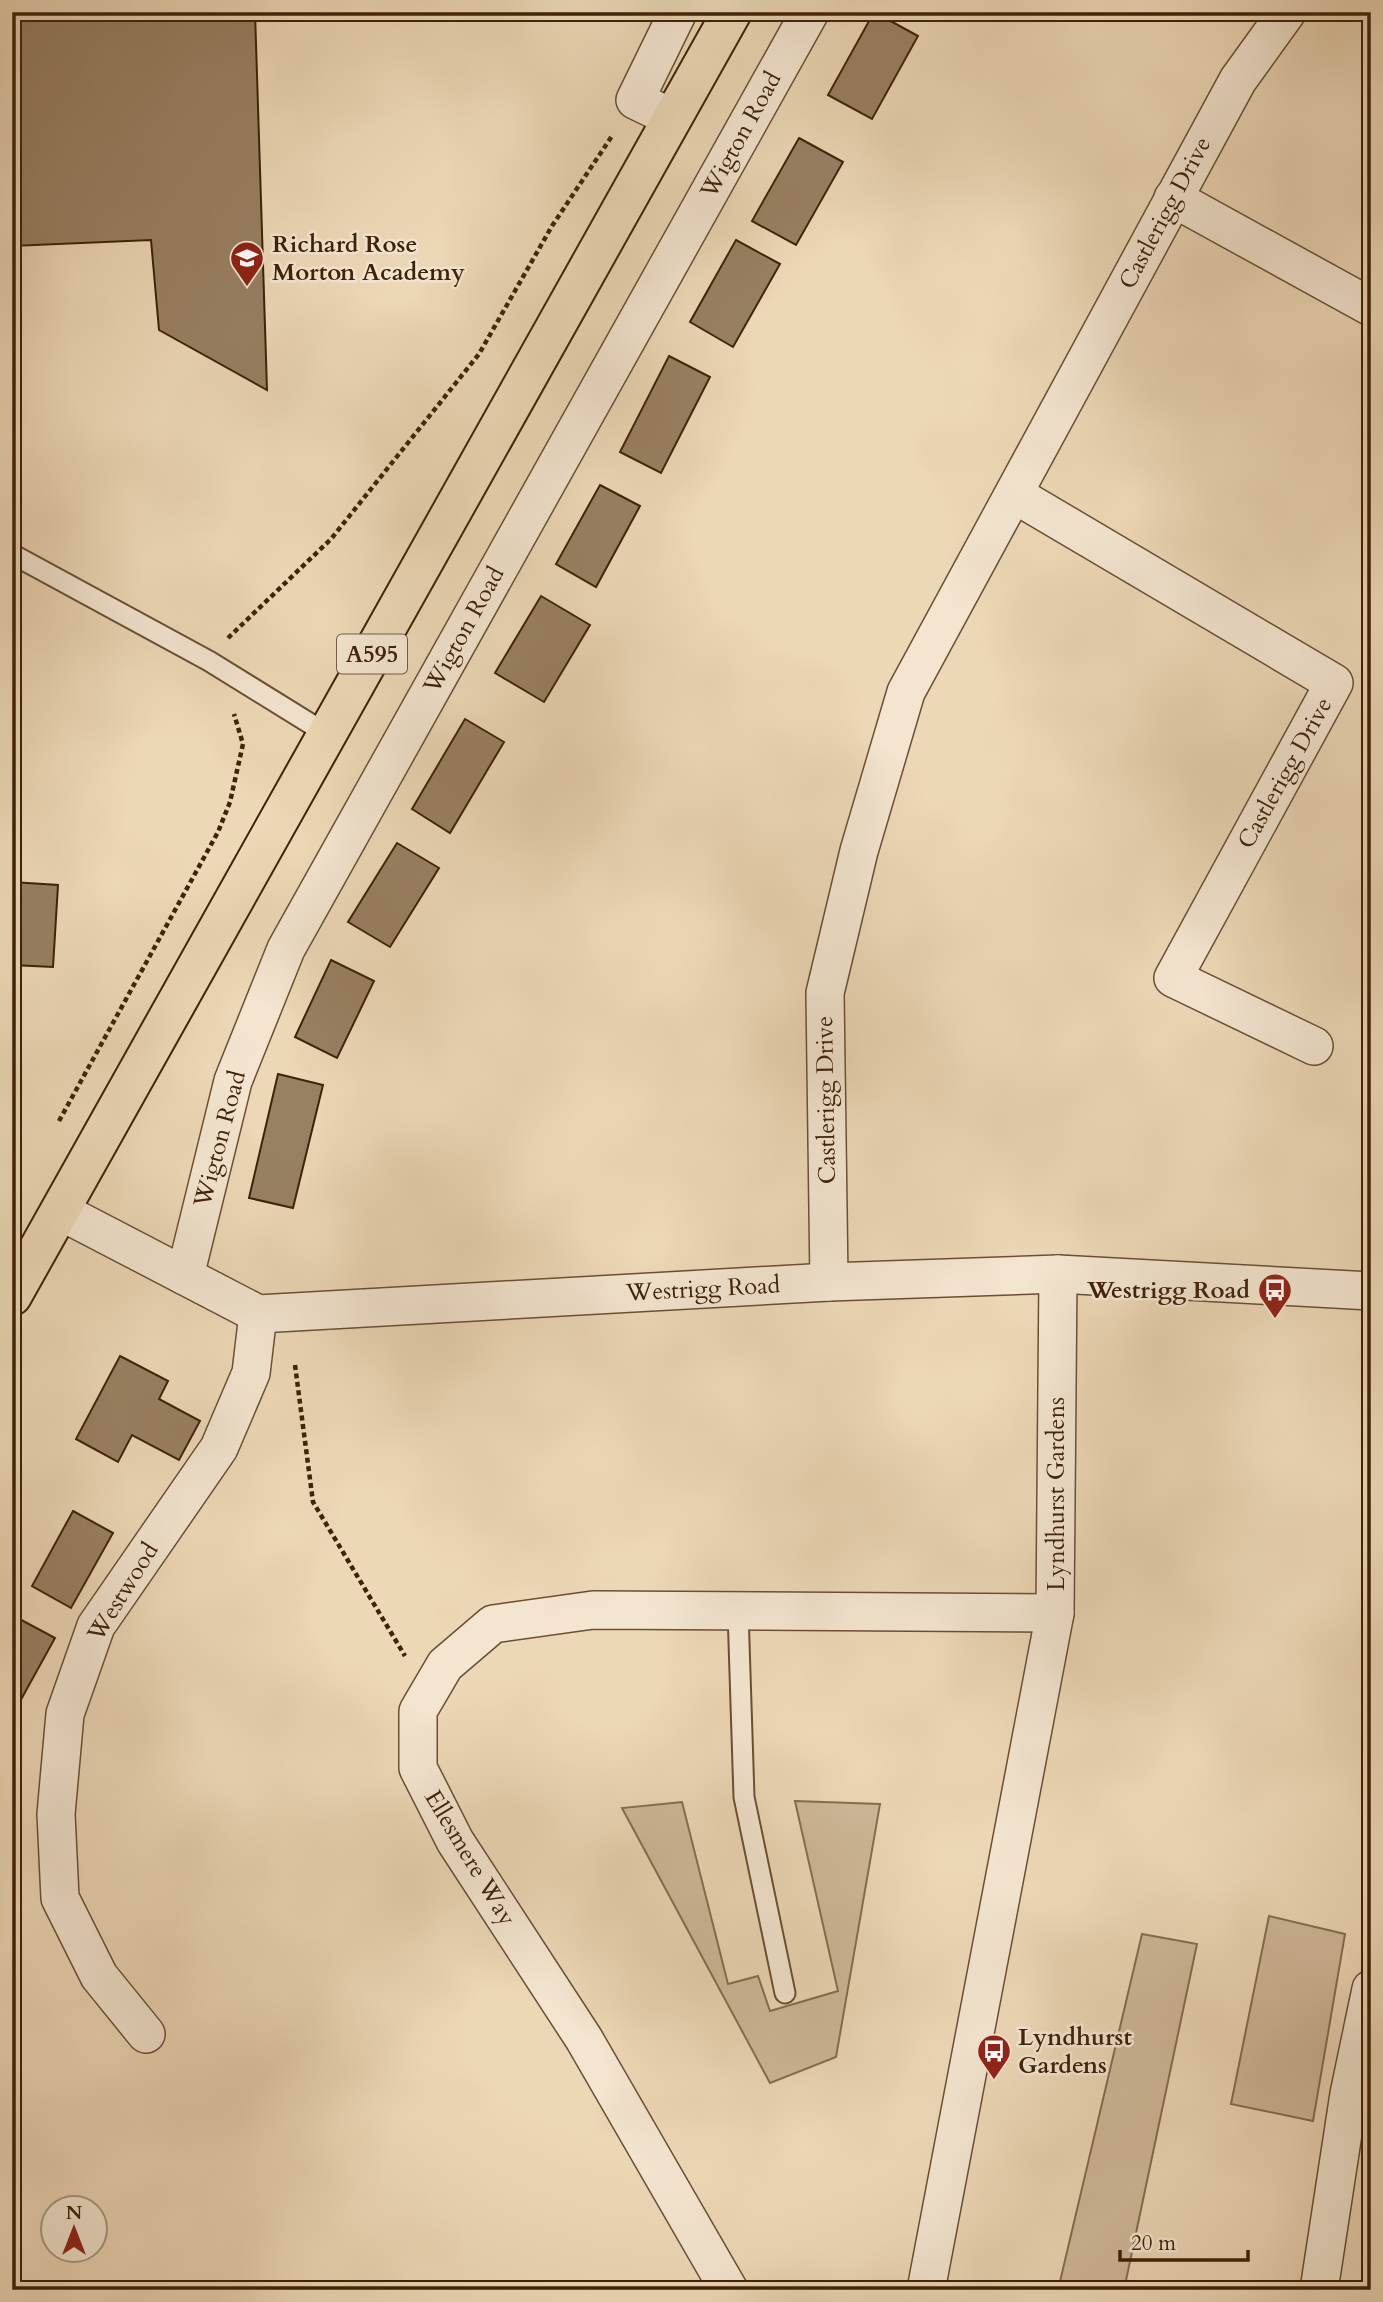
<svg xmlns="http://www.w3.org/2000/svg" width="1383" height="2302" viewBox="0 0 1383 2302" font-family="Cardo,serif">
<rect width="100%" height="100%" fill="#ecd7b6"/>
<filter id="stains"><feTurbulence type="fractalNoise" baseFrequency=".00286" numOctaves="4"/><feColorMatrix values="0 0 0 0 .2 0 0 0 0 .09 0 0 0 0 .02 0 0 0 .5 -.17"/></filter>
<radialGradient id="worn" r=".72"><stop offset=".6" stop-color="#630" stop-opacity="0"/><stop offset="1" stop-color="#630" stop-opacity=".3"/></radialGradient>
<g fill="#ceb899" stroke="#866d51" stroke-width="2">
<path d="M795 1801 880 1804 836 2057 770 2083 622 1808 682 1802 728 1984 758 1976 770 2011 838 1991Z"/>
<path d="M1269 1916 1345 1934 1313 2121 1231 2104Z"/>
<path d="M1142 1934 1197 1944 1124 2290H1058Z"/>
</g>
<g fill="#988063" stroke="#3e2209" stroke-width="2">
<path d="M12 12H255L267 390 159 330 151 240 12 246Z"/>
<path d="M874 12 918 36 872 119 828 95Z"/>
<path d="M799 138 843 162 796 245 752 221Z"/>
<path d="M736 240 780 264 733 347 690 322Z"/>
<path d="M669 356 710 377 661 473 620 452Z"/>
<path d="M600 485 640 506 596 587 556 564Z"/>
<path d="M541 596 590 625 544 702 495 673Z"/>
<path d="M465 719 504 742 450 833 412 809Z"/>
<path d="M397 843 439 868 390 947 348 922Z"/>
<path d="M12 882 58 885 53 967 12 965Z"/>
<path d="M331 960 374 981 337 1058 295 1037Z"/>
<path d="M278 1074 323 1085 293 1208 249 1198Z"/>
<path d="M120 1356 168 1381 159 1399 200 1421 179 1460 132 1435 118 1462 76 1439Z"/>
<path d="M73 1511 113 1533 71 1608 32 1586Z"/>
<path d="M12 1615 55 1638 13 1714 12 1713Z"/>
</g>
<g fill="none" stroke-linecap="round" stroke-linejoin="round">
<g stroke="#6a4f34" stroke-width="23">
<g id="lane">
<path d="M12 554 209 661 327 734"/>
<path d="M738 1611 744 1797 785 1993"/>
</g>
</g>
<g stroke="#6a4f34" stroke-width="40">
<g id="street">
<path d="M672 118 635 100 678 12"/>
<path d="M1173 198 1371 307"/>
<path d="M1014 494 1334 683 1173 978 1314 1046"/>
<path d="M60 1211 258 1314 829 1282 1058 1274 1371 1291"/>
<path d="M185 1276 233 1081 286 949 810 12"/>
<path d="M829 1282 825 993 859 851 906 692 1238 80 1287 12"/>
<path d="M146 2034 99 1976 60 1898 56 1814 65 1714 96 1626 219 1448 251 1373 258 1314"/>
<path d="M729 2290 584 2039 455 1841 418 1768V1711L445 1665 493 1624 593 1610 1055 1613"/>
<path d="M926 2290 1055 1613 1058 1274"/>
<path d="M1319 2290 1349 2094 1371 1989"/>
</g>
</g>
<g stroke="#3e2209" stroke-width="42">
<path id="primary" d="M12 1296 732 12"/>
</g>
<g stroke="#3e2209" stroke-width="4.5" stroke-dasharray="5 3.5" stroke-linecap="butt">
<path d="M228 638 331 539 479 354 552 226 612 136"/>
<path d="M59 1121 218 832 230 802 243 744 234 714"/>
<path d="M295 1365 313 1502 405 1656"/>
</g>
<use href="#lane" stroke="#f3e5d0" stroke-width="19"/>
<use href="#street" stroke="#f3e5d0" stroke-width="37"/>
<use href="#primary" stroke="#ecd7b6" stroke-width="38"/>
</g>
<defs>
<g id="school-pin" transform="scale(1.75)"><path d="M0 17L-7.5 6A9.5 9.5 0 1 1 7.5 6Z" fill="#8f2418" stroke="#f3e5d0"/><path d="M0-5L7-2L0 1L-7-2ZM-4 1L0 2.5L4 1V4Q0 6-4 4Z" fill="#fff"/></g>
<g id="bus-pin" transform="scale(1.75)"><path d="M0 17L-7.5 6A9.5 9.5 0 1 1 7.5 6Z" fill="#8f2418" stroke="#f3e5d0"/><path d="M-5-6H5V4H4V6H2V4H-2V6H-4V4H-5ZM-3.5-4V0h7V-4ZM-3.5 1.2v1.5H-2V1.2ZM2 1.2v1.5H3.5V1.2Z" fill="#fff"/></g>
</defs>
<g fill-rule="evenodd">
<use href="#school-pin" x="247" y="258"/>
<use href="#bus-pin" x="1275" y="1290"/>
<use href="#bus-pin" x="994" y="2051"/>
</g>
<g text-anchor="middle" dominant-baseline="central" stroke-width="5" stroke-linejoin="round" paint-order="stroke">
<rect fill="#f3e5d0" stroke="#745c45" stroke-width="2" x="337" y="634.5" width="70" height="39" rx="5"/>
<g font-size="23" font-weight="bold" fill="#3e2209">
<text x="372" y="654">A595</text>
</g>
<g font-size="24" fill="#3e2209" stroke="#f3e5d0">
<text transform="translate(741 135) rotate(-61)">Wigton Road</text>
<text transform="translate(1165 213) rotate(-62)">Castlerigg Drive</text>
<text transform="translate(464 630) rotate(-61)">Wigton Road</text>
<text transform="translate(1285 773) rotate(-61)">Castlerigg Drive</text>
<text transform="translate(826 1100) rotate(-91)">Castlerigg Drive</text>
<text transform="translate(220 1139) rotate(-75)">Wigton Road</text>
<text transform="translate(703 1289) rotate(-3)">Westrigg Road</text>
<text transform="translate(1056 1494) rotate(-90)">Lyndhurst Gardens</text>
<text transform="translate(123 1592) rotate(-58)">Westwood</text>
<text transform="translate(470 1858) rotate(59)">Ellesmere Way</text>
</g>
<g font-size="24" font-weight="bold" fill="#3e2209" stroke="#f3e5d0" text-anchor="start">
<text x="272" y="244">Richard Rose<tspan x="272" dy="28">Morton Academy</tspan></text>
<text x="1250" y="1290" text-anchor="end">Westrigg Road</text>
<text x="1018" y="2037">Lyndhurst<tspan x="1018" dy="28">Gardens</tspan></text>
</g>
</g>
<rect width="1383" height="2302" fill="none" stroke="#ecd7b6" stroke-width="42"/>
<rect x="14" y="14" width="1355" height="2274" fill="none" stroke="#3e2209" stroke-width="3.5"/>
<rect x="21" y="21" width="1341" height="2260" fill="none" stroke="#3e2209" stroke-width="2"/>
<g transform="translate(74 2229)"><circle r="33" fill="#f3e5d0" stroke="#ab9780" stroke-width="2"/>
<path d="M0-5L12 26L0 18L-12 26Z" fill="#8f2418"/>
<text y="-10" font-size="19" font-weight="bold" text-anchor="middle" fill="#3e2209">N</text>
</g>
<path d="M1120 2250v10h128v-10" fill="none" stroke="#3e2209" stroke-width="3.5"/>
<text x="1131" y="2250" font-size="21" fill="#3e2209" stroke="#f3e5d0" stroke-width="5" paint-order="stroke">20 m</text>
<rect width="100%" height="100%" filter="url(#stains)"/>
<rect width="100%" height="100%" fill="url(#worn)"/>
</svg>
